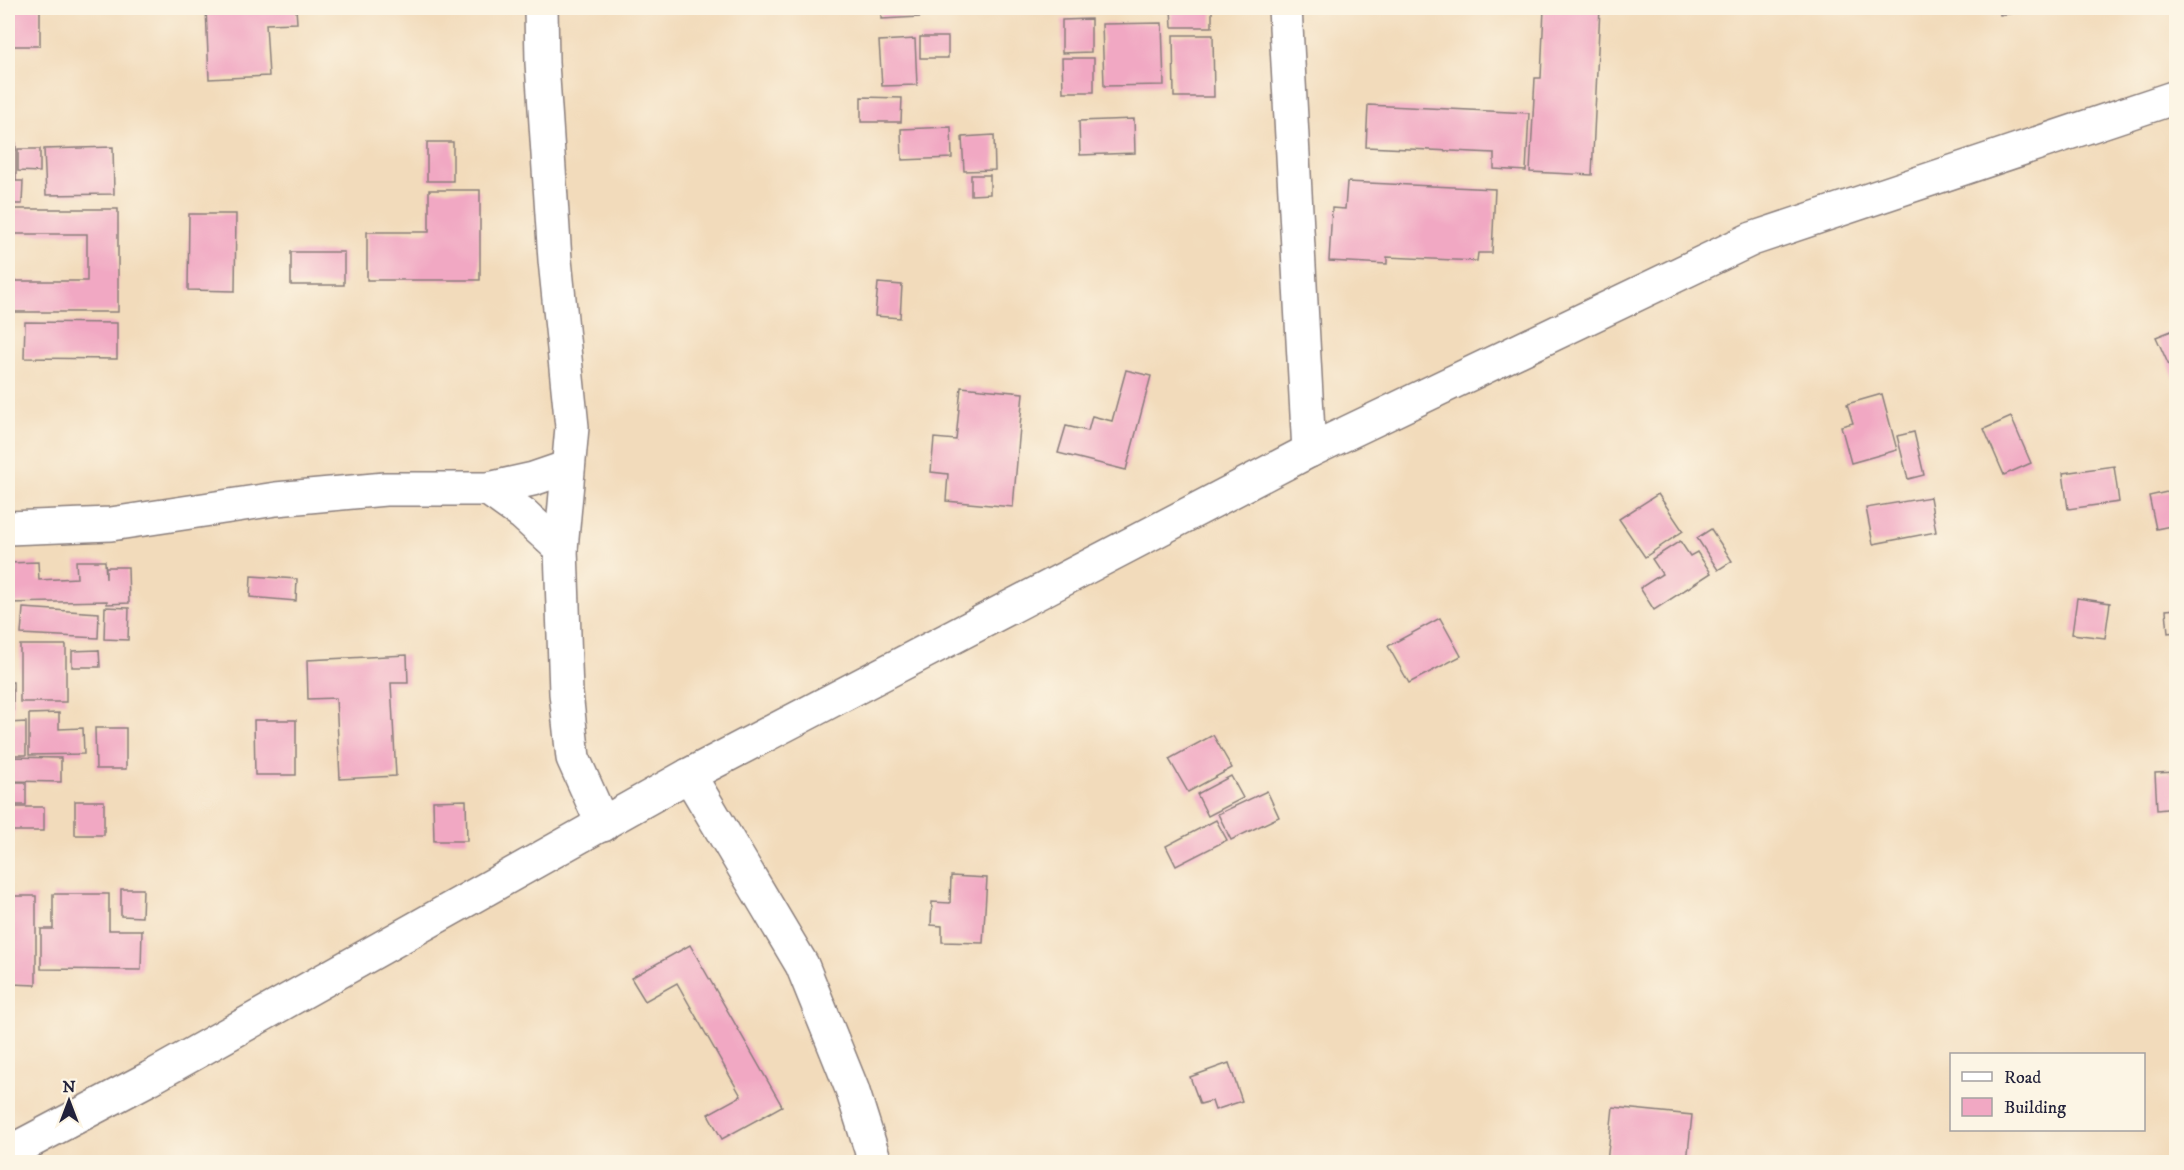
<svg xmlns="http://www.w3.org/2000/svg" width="2184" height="1170" viewBox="0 0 2184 1170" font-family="'IM FELL DW Pica',serif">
<rect width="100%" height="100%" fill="#fcf5e5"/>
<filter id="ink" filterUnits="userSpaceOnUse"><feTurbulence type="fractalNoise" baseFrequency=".0167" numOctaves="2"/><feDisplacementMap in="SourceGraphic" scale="12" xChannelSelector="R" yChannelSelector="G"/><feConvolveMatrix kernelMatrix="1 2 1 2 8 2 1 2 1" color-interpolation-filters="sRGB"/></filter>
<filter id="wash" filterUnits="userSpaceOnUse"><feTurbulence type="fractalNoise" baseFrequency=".008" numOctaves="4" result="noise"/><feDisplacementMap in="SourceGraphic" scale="24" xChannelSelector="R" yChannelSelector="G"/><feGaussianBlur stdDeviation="1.35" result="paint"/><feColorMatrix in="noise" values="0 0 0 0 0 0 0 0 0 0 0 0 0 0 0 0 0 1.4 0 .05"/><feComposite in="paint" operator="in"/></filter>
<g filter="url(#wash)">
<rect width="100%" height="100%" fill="#f2dbbb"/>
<g id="blocks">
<g fill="#f1a8c3" fill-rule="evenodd">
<path d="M9 8H40V46H10Z"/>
<path d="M206 8H296L297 23 266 24 269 76 209 79Z"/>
<path d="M881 8H920V17L881 19Z"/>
<path d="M1171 8H1212V27H1172Z"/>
<path d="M1544 8H1600L1592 175 1530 172 1535 78H1541Z"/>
<path d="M1999 8H2042L2043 9 2000 15Z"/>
<path d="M1091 19V52L1062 53V20Z"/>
<path d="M1162 23 1164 85 1104 86 1102 24Z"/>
<path d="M1173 35H1213L1214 97H1174Z"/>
<rect x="920" y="37" width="28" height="21"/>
<path d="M915 39 917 85 882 86 879 41Z"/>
<path d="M1062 58H1094V92H1063Z"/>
<path d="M861 97 902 98 901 122H861Z"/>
<path d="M1368 105 1529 113 1526 171 1494 169V153L1366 147Z"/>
<path d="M1134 119 1135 153 1080 155 1079 121Z"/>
<path d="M951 127 952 158 902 160 901 129Z"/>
<path d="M994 135 995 170 964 171 962 137Z"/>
<rect x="427" y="142" width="26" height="39"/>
<path d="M8 143H16V181H23L22 204H8Z"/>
<path d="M113 147 114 194 46 195 44 149Z"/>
<path d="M18 149H40V172L18 171Z"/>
<path d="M971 175H990V194L971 195Z"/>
<path d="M1347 182 1495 189 1492 253H1478L1477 261 1387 257V264L1329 261 1332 208 1345 209Z"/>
<path d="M429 190H480V280H367V232H429Z"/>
<path d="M8 209H118V312H8ZM14 234H87V281H14Z"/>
<path d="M189 214H236L235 291 188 290Z"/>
<rect x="291" y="252" width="53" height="33"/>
<path d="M878 283 902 285 900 318 875 316Z"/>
<path d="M25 322 117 323V359L24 358Z"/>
<path d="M2176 329V378L2175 379 2156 337Z"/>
<path d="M1126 370 1151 376 1126 470 1058 453 1066 426 1088 431 1092 416 1112 421Z"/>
<path d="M961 387 1023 393 1013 507 946 501 948 474 931 472 934 438 956 440Z"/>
<path d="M1882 394 1897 450 1851 463 1841 426 1853 423 1847 404Z"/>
<path d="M2011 417 2031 463 2004 475 1984 429Z"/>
<path d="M1914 432 1924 475 1908 479 1897 436Z"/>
<path d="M2114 466 2119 502 2068 509 2063 473Z"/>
<path d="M2176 490V525L2156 529 2149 496Z"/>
<path d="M1658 494 1683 531 1645 557 1619 519Z"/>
<path d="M1930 497 1936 532 1873 544 1866 508Z"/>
<path d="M1711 529 1732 561 1718 570 1697 538Z"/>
<path d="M1680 541 1690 556 1697 552 1711 573 1654 610 1640 588 1662 574 1652 559Z"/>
<path d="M76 561H105L106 579V567H128L129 603 107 604V601L8 603V563L38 562 39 580 77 578Z"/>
<path d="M251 576 297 579 296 601 250 597Z"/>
<path d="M2077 598 2110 603 2105 638 2072 634Z"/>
<path d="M8 605H14L12 640 8 639Z"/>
<path d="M105 607 129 608 128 640 104 639Z"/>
<path d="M23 608 99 613 98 638 21 634Z"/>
<path d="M2176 609V632L2168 633 2166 610Z"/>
<path d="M1440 618 1461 656 1409 683 1388 646Z"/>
<rect x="20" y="645" width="46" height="57"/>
<path d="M99 650 100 667H72V651Z"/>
<path d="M407 655 408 683H391L396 776 340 779 336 698 308 699 307 660Z"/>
<rect x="8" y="682" width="5" height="38"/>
<path d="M59 713V729L83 728 84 754 29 755V714Z"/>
<path d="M254 720H296V775H255Z"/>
<path d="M26 722V755H8V723Z"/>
<path d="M95 728H126V769H96Z"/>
<path d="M1213 735 1232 768 1188 792 1169 759Z"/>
<path d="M8 757 61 758V782L8 781Z"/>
<path d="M2176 772V808L2157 810 2155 773Z"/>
<path d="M1231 776 1243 798 1208 816 1197 794Z"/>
<rect x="8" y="782" width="18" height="23"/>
<path d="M1267 791 1279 817 1231 840 1218 814Z"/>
<path d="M466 800 467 841H434L433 801Z"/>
<rect x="75" y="801" width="29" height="34"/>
<rect x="8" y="807" width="36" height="24"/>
<path d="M1216 820 1227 840 1176 866 1166 846Z"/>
<path d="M951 876 987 878 983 943 942 942V926L931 925 932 902 950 903Z"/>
<path d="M121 889H143L142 917 121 916Z"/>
<path d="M53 894H109V930H142L141 970 41 969V929H53Z"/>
<path d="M8 896H36V985L11 984V968H8Z"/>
<path d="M690 945 782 1106 722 1139 708 1114 741 1096 677 983 645 1001 631 978Z"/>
<path d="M1229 1063 1242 1101 1215 1110 1212 1101 1200 1104 1190 1077Z"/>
<path d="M1613 1107 1692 1115 1687 1162H1607Z"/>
</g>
</g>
</g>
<g filter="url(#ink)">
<use href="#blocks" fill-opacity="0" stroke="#8a7e7b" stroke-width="1.5"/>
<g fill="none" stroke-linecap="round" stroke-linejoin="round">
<g stroke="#8a7e7b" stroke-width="36">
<g id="minor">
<path d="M541 8 542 63 555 260 572 427 561 549 566 693 573 758 603 825"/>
<path d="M1285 8 1309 451"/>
<path d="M488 489 533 479 568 467"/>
<path d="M8 528 111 524 276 499 385 489H488L523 514 561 549"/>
<path d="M689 775 802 965 852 1089 875 1162"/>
<path d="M8 1153 150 1078 689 775 1309 451 1752 239 2176 97"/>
</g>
</g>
<use href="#minor" stroke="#fff" stroke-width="33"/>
</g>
</g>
<rect width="2184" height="1170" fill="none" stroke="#fcf5e5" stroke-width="30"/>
<rect x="1950" y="1053" width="195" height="78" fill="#fcf5e5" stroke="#a5a1a1" stroke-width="1.5"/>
<rect x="1962" y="1072" width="30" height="9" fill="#ffffff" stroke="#a5a1a1" stroke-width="1.5"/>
<text x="2004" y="1083" font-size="18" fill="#22223b">Road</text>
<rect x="1962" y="1098" width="30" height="18" fill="#f1a8c3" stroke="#a5a1a1" stroke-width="1.5"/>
<text x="2004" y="1113" font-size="18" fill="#22223b">Building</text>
<g transform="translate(69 1101)" stroke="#fcf5e5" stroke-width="4.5" paint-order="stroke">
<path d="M0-4.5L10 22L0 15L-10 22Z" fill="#22223b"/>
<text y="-9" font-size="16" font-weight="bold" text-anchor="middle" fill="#22223b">N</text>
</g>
</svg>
